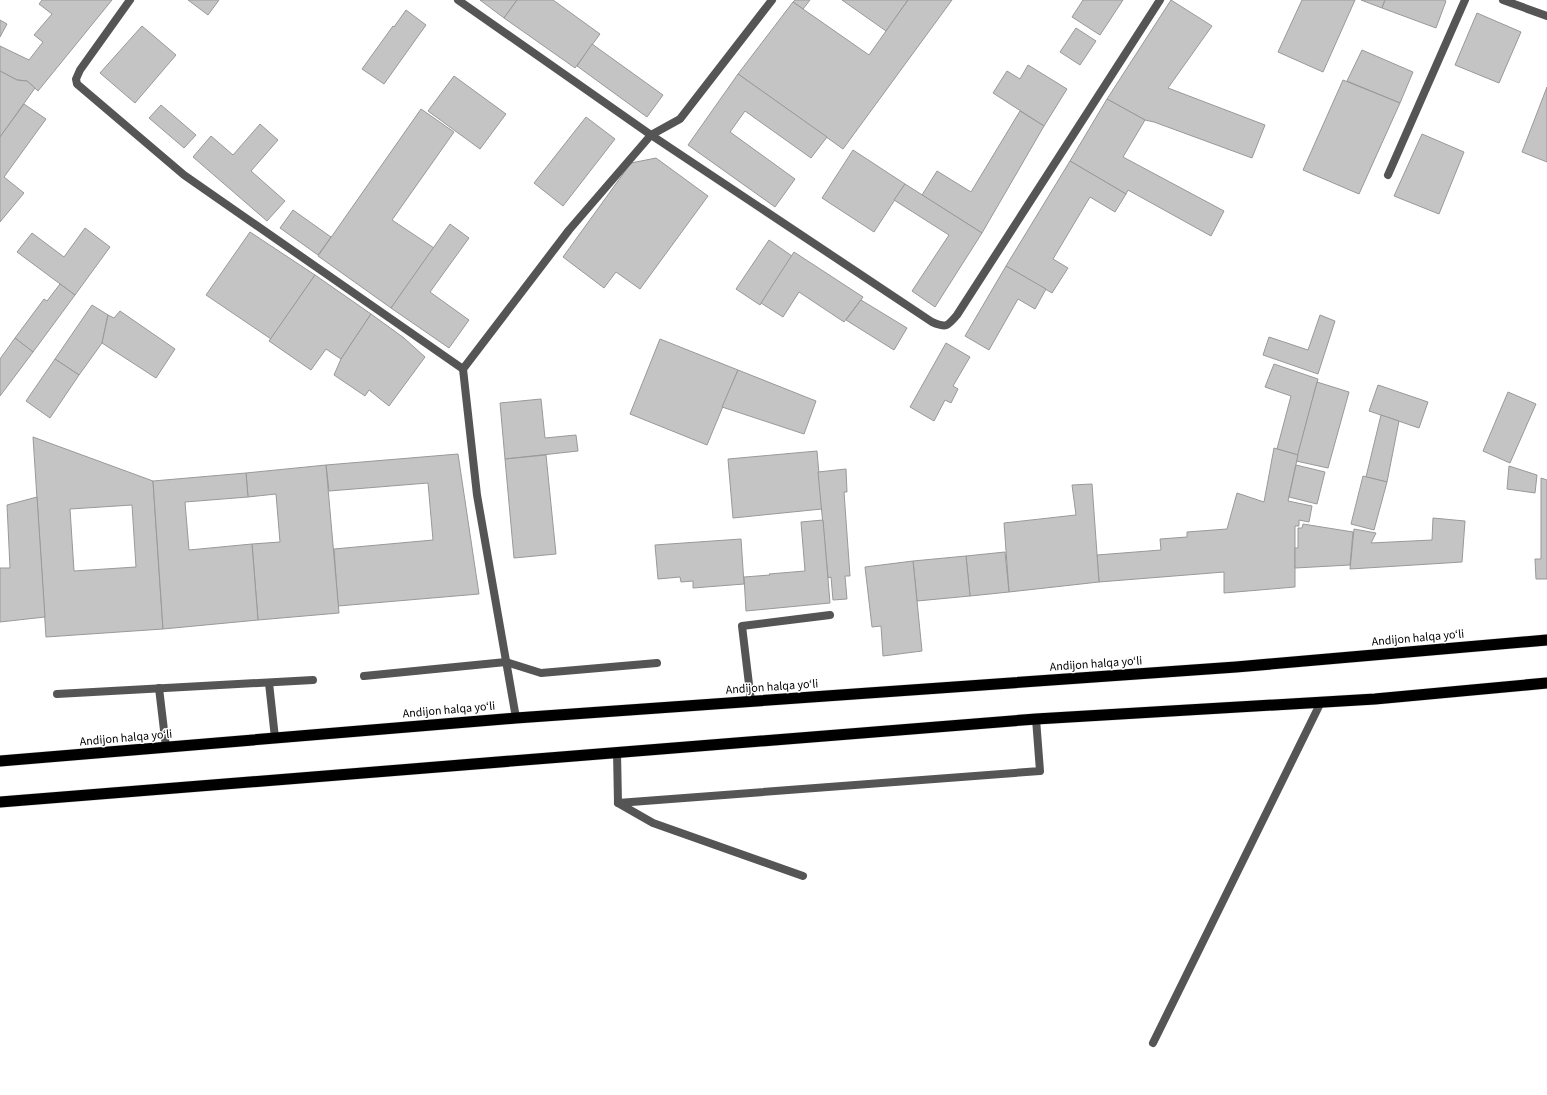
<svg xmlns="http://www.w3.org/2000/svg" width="1547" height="1095" viewBox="0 0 1547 1095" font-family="'Source Sans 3',sans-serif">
<rect width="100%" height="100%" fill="#fff"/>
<g fill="#c4c4c4" stroke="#999" fill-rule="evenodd">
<path d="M42 0H112L38 91 27 81 17 80 0 71V46L29 60 43 42 34 35 52 14 39 4Z"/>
<path d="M188 0H219L208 15Z"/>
<path d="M480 0H517L504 18Z"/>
<path d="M517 0H553L600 34 575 68 504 18Z"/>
<path d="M795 0H810L803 9 793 2Z"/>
<path d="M842 0H908L886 31Z"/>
<path d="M908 0H952L843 149 738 74 793 2 869 55Z"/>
<path d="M1083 0H1123L1100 35 1072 17Z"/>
<path d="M1171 0 1212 26 1168 88 1265 125 1252 158 1154 122 1145 120 1107 99Z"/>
<path d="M1302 0H1355L1323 72 1278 52Z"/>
<path d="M1361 0H1385L1382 8Z"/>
<path d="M1385 0H1444L1446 1 1436 28 1382 8Z"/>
<path d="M406 10 426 25 384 84 362 69 393 26 394 27Z"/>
<path d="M1477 13 1521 32 1499 83 1455 65Z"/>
<path d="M0 20 7 24 0 37Z"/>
<path d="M142 26 176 55 135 103 100 73Z"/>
<path d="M1076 28 1096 41 1080 65 1060 52Z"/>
<path d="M592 44 663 95 647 117 577 66Z"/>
<path d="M1362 50 1413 72 1400 103 1347 81Z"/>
<path d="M1028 65 1067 89 1044 126 993 93 1007 71 1020 79Z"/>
<path d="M0 71 17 80 27 81 35 88 0 137Z"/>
<path d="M738 74 827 137 811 158 745 111 730 132 795 179 775 207 688 145Z"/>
<path d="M454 76 506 114 480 149 428 111Z"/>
<path d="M1343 80 1400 103 1359 194 1303 170Z"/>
<path d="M1547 87V162L1522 152Z"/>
<path d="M1107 99 1145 120 1123 157 1224 211 1211 236 1128 190 1126 194 1070 161Z"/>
<path d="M24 104 46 119 4 177 24 193 0 222V137Z"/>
<path d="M161 105 196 135 184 148 149 118Z"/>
<path d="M421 109 454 132 392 220 434 248 391 308 318 256Z"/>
<path d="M1020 111 1044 126 982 233 922 195 937 171 971 192Z"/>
<path d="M586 117 615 139 563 206 534 183Z"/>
<path d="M260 124 278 140 251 171 285 201 267 221 193 157 211 136 233 155Z"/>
<path d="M1422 134 1464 152 1439 214 1394 196Z"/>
<path d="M853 150 905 184 874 232 822 198Z"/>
<path d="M656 158 708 196 640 289 616 272 604 288 563 257 631 163Z"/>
<path d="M1070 161 1126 194 1115 212 1090 197 1053 259 1068 268 1052 293 1006 266Z"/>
<path d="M905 184 982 233 935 307 912 291 949 235 894 200Z"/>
<path d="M293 210 331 237 318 255 280 228Z"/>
<path d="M450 224 469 238 430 292 469 320 449 348 391 308Z"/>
<path d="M85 228 110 247 75 295 17 252 32 233 64 257Z"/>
<path d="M250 232 315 275 271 339 206 295Z"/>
<path d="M769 240 792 256 760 305 736 289Z"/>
<path d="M794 252 863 297 844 322 799 292 783 317 761 303Z"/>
<path d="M1006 266 1046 289 1035 309 1018 299 989 350 965 336Z"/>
<path d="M315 275 371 314 341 359 326 349 311 370 269 341Z"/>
<path d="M60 284 75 295 33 352 15 338 44 299 47 301Z"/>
<path d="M861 300 907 328 894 350 846 320Z"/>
<path d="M92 305 108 315 102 343 79 375 55 359Z"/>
<path d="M120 311 175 349 156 378 102 343 108 315 114 318Z"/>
<path d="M371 314 404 338 425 357 389 406 369 390 365 396 334 375 341 359Z"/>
<path d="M1320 315 1335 321 1318 374 1263 355 1269 337 1308 350Z"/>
<path d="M15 338 33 352 0 396V359Z"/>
<path d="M660 339 738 370 707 445 630 414Z"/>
<path d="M946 343 970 357 953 386 958 389 951 403 945 400 934 421 910 407Z"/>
<path d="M55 359 79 375 50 418 26 401Z"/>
<path d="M1274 364 1318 379 1298 455 1277 449 1291 396 1265 387Z"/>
<path d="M738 370 816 401 804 434 722 407Z"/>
<path d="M1317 382 1349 392 1328 468 1296 461Z"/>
<path d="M1378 385 1428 402 1419 428 1369 411Z"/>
<path d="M1508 392 1536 404 1510 463 1483 451Z"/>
<path d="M541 399 545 438 576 435 578 451 505 459 500 403Z"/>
<path d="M1381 415 1399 421 1387 482 1366 477Z"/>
<path d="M33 437 153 481 163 629 46 637ZM132 505 136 567 74 571 70 509Z"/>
<path d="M1274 448 1298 455 1288 501 1312 506 1309 522 1299 520V526H1295V587L1224 593V572L1099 582 1097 555 1161 550 1160 539 1187 537V532L1227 529 1237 493 1264 502Z"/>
<path d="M817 451 822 509 733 518 728 459Z"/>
<path d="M458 454 479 594 338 606 334 549 433 540 428 483 329 491 326 465Z"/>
<path d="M546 455 556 554 514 558 505 459Z"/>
<path d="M326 465 339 613 258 620 252 544 280 542 276 494 248 497 246 473Z"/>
<path d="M1296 465 1325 472 1317 504 1289 497Z"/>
<path d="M1509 466 1537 475 1535 493 1507 489Z"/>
<path d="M846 469 847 492H844L850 576H845L847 599 833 600 831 577 828 578 818 472Z"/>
<path d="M246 473 248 497 185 502 189 550 252 544 258 620 163 629 153 481Z"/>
<path d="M1363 476 1387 482 1374 530 1351 524Z"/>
<path d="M1541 478 1547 480V579H1536L1535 559H1541Z"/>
<path d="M1092 484 1099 582 1009 592 1004 523 1076 515 1072 485Z"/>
<path d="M37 497 45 617 0 622V568H10L7 505Z"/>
<path d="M1433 518 1465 521 1462 562 1350 569 1354 529 1376 533 1371 543 1432 540Z"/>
<path d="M823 520 830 603 746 611 744 577 770 575 769 574 805 571 801 522Z"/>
<path d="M1303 524 1353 532 1350 565 1295 568V548H1298V528H1302Z"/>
<path d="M741 539 744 584 693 588V581L681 582 680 577 658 579 655 545Z"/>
<path d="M1005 552 1009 592 970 596 966 556Z"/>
<path d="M966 556 970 596 917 601 913 561Z"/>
<path d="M913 561 922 651 883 656 881 626 872 627 865 567Z"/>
</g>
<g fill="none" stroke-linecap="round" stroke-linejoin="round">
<g stroke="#dbdbdb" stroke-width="12">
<g id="trunk">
<path d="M0 761 516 718 1236 667 1547 640"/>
<path d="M0 802 1036 719 1375 699 1547 683"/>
</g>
</g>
<g stroke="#555" stroke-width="8">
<path d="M130 0 80 70 76 79 77 84 184 175 463 369"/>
<path d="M458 0 651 135 932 322C946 328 947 327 957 315L1160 0"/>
<path d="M1503 0 1547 16"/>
<path d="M1388 175 1465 0"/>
<path d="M364 676 506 662 541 673 657 663"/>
<path d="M269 683 275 738"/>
<path d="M159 688 166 747"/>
<path d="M57 694 313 680"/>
<path d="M751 701 742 626 830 615"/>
<path d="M516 718 477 495 463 369 569 230 651 135 680 119 772 0"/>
<path d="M617 752 618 803 1040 771 1036 719"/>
<path d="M618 803 653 823 803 876"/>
<path d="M1153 1043 1321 702"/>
</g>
<use href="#trunk" stroke="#000" stroke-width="11"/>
</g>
<g text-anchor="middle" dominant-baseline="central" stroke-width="3" stroke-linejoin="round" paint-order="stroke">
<g font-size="12" fill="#000" stroke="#fff">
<text transform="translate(1418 638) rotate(-5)">Andijon halqa yo‘li</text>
<text transform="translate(1096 664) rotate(-4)">Andijon halqa yo‘li</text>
<text transform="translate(772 687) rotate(-4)">Andijon halqa yo‘li</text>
<text transform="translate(449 710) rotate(-5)">Andijon halqa yo‘li</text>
<text transform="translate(126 738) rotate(-5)">Andijon halqa yo‘li</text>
</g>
</g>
</svg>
